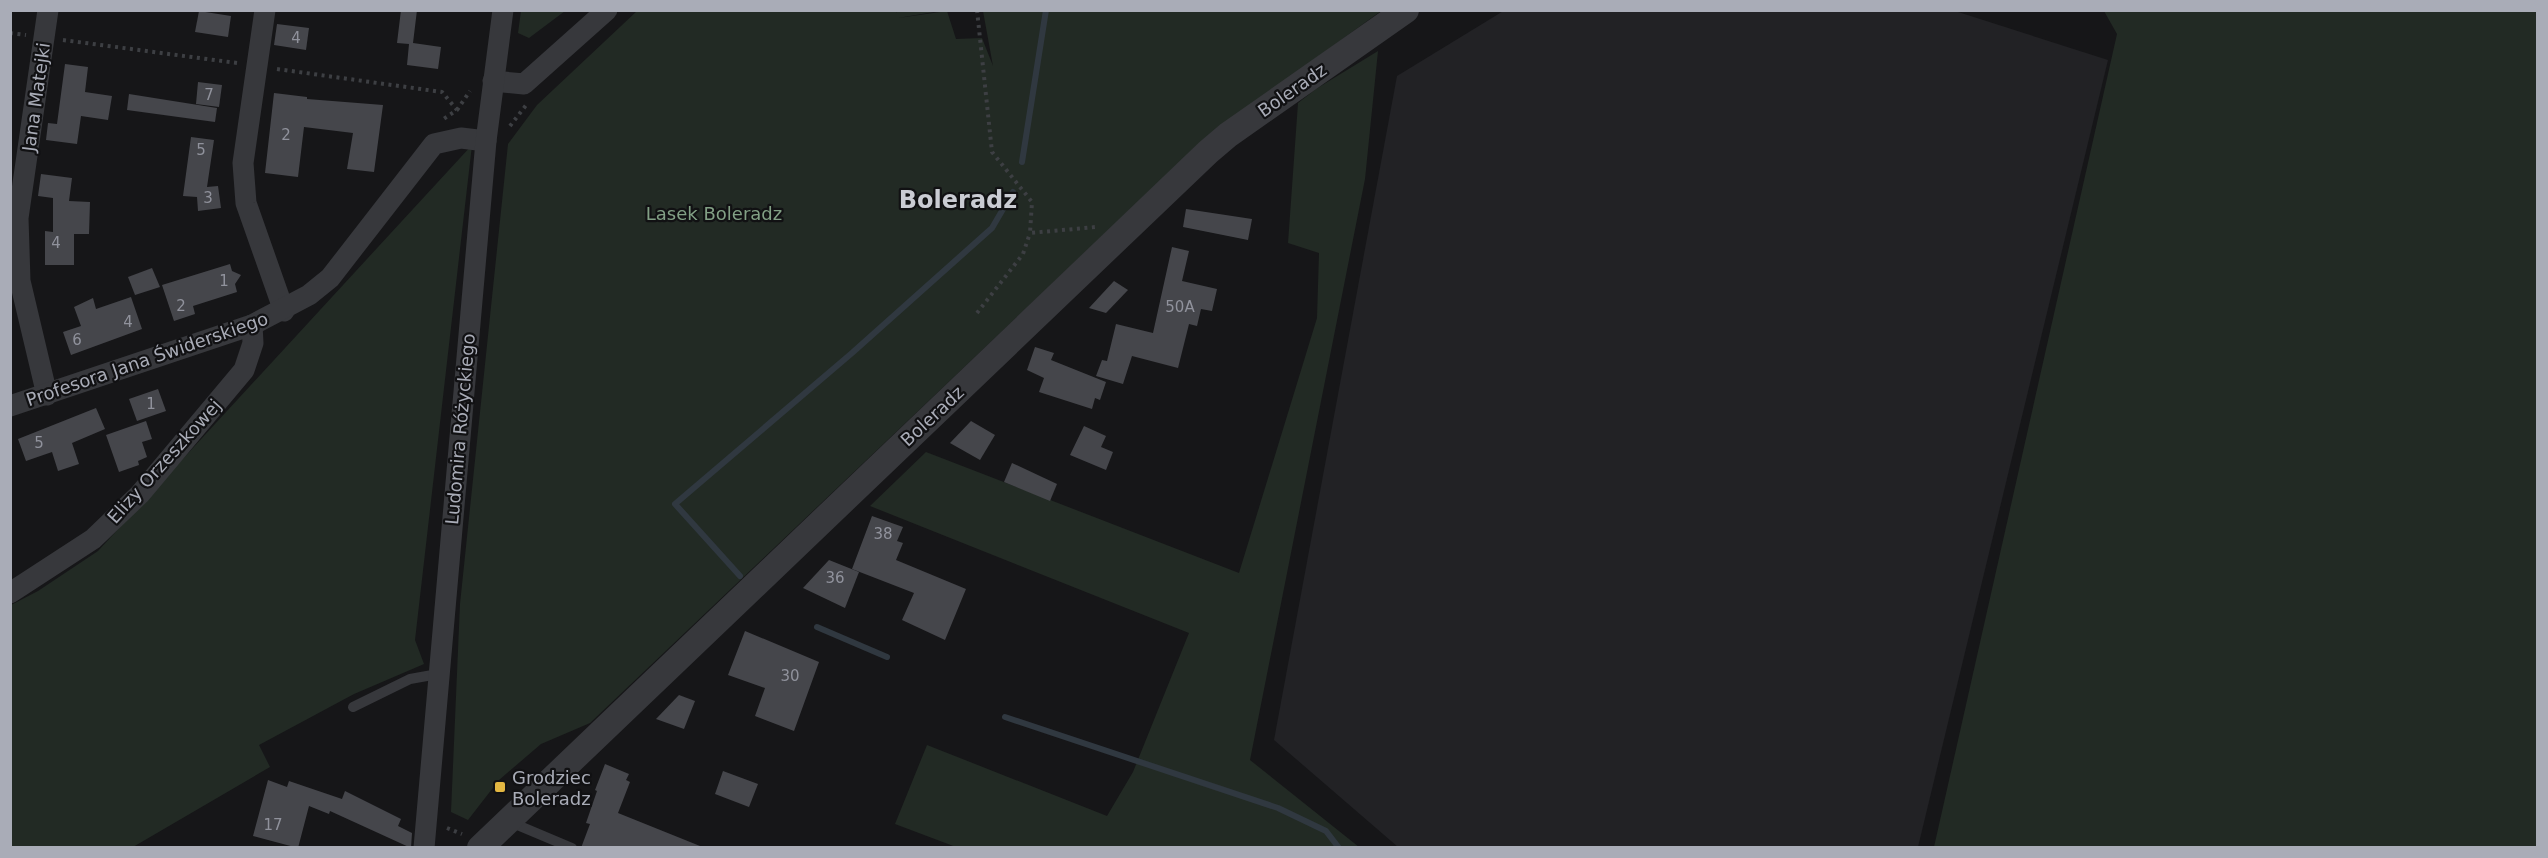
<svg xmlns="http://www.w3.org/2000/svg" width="2548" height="858" viewBox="0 0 2548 858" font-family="'DejaVu Sans',sans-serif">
<rect width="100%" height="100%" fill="#161618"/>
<path fill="#222225" d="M1505 10 1955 11 2108 60 1918 847H1398L1274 740 1397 76Z"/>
<g fill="#222a24">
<path d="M896 10 897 13V11H940L898 18 947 11 956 39 982 38 993 66 983 11H1381L1202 141 590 723 541 744 499 780 468 820 451 812 460 604 508 144 537 105 637 11Z"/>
<path d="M521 11V10L565 11 529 38 518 33Z"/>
<path d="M2104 11H2537V847H1934L2117 34Z"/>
<path d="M1378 51 1365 179 1250 760 1359 847H956L895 824 927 745 1107 816 1133 772 1189 633 870 506 926 452 1239 573 1317 318 1319 253 1288 243 1298 103 1316 89Z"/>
<path d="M472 145 415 640 424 664 354 694 259 745 270 767 133 847 11 848V605L38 591 98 551Z"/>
</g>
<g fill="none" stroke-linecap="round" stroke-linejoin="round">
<g stroke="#303840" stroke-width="6">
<path d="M1022 162 1046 10"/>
<path d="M740 576 675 504 852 353 992 228 1013 192"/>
<path d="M817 627 887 657"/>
<path d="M1005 717 1278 808 1326 831 1339 848"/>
</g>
</g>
<g fill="#45464b">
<path d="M401 10H417L413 43 441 47 438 69 407 65 409 44 397 43Z"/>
<path d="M199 11 231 16 228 37 195 32Z"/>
<path d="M277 24 309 28 306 50 274 45Z"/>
<path d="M65 64 88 67 85 92 112 96 108 120 81 116 77 144 46 140 48 123 57 124Z"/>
<path d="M198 82 222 85 219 107 196 104Z"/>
<path d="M274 93 307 97V99L383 105 374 172 347 169 353 133 304 127 298 177 265 173Z"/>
<path d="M129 94 217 108 215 122 127 110Z"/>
<path d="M191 137 214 140 207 187 218 186 221 208 198 211 197 197 183 196Z"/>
<path d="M41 174 72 178 69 201 90 202 89 234H74V265H45V231L53 232V198L38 196Z"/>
<path d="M1186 209 1252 219 1248 240 1183 227Z"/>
<path d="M1172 247 1189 251 1182 281 1217 289 1212 311 1201 309 1197 326 1189 324 1178 368 1132 356 1123 384 1096 376 1102 360 1107 361 1116 324 1153 333Z"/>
<path d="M230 264 232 271 241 275 235 284 237 292 193 306 195 314 174 321 162 285Z"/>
<path d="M152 268 160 287 135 295 128 277Z"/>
<path d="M1114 281 1128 290 1106 313 1089 308Z"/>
<path d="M131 297 142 329 71 355 63 332 81 326 74 307 93 298 96 309Z"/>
<path d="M1035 347 1054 353 1051 360 1106 382 1100 400 1095 398 1092 409 1039 392 1044 378 1027 370Z"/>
<path d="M158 389 166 411 137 421 129 399Z"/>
<path d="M96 408 105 429 72 443 79 464 58 471 52 452 26 461 18 439Z"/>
<path d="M146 421 152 439 142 442 147 457 138 461 139 465 119 472 106 435Z"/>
<path d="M971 421 995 435 980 460 950 443Z"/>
<path d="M1084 426 1106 436 1101 447 1113 452 1106 470 1070 455Z"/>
<path d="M1012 463 1057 484 1050 501 1004 482Z"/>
<path d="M872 516 903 527 897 541 903 543 896 560 966 589 945 640 902 620 914 593 852 569Z"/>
<path d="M829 560 859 572 845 608 803 588Z"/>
<path d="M745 631 819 662 794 731 755 716 765 688 728 675Z"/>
<path d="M679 695 695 701 684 729 656 719Z"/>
<path d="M605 764 629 774 626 780 630 782 618 813 705 848H581L590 824 586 823 597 791 595 790Z"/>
<path d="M723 771 758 784 749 807 715 794Z"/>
<path d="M268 780 287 787 289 781 342 799 345 791 401 819 398 826 412 833 411 848 330 811 329 814 309 806 298 848 253 836Z"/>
</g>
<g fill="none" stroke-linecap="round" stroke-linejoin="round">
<g stroke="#3d3f43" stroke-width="4" stroke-dasharray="3 4.5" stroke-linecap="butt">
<path d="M977 10 992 152 1032 202 1030 233 1096 227"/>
<path d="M10 33 26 35"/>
<path d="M63 40 237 63"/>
<path d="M277 69 442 92 457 110 442 120"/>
<path d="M457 110 470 91"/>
<path d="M510 126 527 104"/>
<path d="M977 313 1023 254 1030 233"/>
<path d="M447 828 462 834"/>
</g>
<g stroke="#37383c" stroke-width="10">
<path d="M353 707 410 679 438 674"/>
<path d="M508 821 572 848"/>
</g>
<g stroke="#37383c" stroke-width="21">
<path d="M265 10 243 163 246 203 284 311"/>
<path d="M493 81 524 84 607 10"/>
<path d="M47 395 20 281 18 218 48 10"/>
<path d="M10 406 252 325 309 295 330 278 434 144 461 138 486 141"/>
<path d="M10 593 93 539 140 494 244 370 253 343 252 325"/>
<path d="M424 848 486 141 503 10"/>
</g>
<path stroke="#37383c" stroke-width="26" d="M480 848 1208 152 1228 135 1406 10"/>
</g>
<rect fill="#e3b742" stroke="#111113" stroke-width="2" x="494" y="781" width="12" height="12" rx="3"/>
<g text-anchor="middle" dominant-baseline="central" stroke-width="4.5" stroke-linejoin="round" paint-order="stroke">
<g font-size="15" fill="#90929c">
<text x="296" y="38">4</text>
<text x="209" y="95">7</text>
<text x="286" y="135">2</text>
<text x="201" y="150">5</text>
<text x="208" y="198">3</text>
<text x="56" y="243">4</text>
<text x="224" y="281">1</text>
<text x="181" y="306">2</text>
<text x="1180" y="307">50A</text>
<text x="128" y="322">4</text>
<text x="77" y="340">6</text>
<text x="151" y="404">1</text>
<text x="39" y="443">5</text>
<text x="883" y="534">38</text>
<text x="835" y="578">36</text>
<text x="790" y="676">30</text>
<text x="273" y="825">17</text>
</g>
<g font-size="18" fill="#a9acb7" stroke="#111113">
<text transform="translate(1292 90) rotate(-35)">Boleradz</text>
<text transform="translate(36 97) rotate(-82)">Jana Matejki</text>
<text transform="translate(147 359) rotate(-19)">Profesora Jana Świderskiego</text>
<text transform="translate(932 416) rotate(-43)">Boleradz</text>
<text transform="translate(460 429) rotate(-85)">Ludomira Różyckiego</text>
<text transform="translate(164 461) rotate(-48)">Elizy Orzeszkowej</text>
</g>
<g font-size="18" fill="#82a085" stroke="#111113">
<text x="714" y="213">Lasek Boleradz</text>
</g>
<g font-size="18" fill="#a9acb7" stroke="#111113" text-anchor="start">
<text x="512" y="777">Grodziec<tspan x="512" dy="21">Boleradz</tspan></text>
</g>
<g font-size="24" font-weight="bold" fill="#caccd3" stroke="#111113">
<text x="958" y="200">Boleradz</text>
</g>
</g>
<rect width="2548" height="858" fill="none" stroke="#a9acb7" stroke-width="24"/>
</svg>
